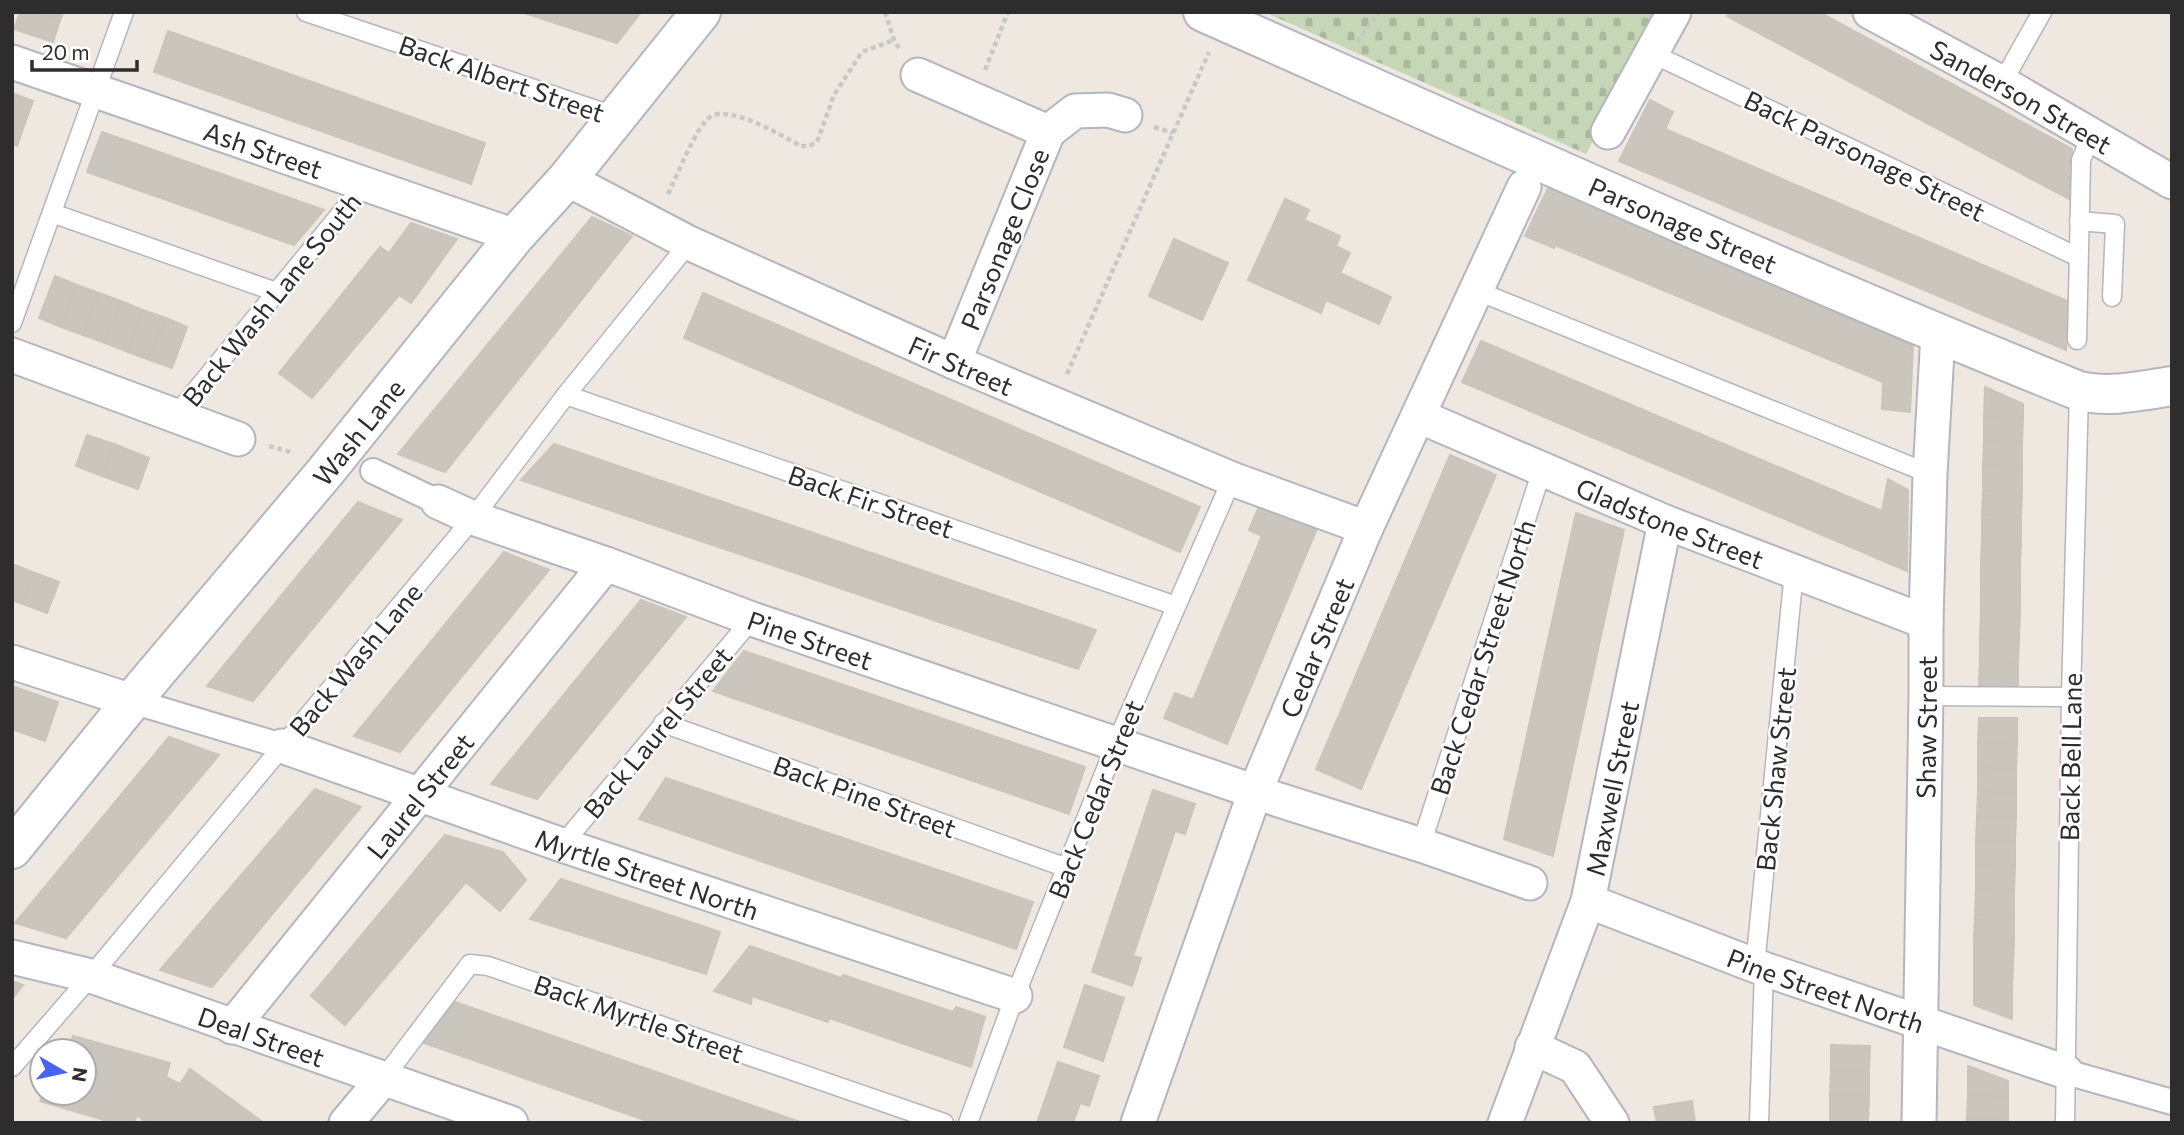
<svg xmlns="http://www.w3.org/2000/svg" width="2184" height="1135" viewBox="0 0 2184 1135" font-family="Commissioner,sans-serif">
<defs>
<pattern id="cemetery-stones" width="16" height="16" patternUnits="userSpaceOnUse" patternTransform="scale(1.75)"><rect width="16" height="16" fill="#c6d7b8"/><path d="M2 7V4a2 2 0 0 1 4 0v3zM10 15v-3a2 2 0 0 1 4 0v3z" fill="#aab99e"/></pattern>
</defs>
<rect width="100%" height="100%" fill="#eee8e0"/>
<path fill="url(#cemetery-stones)" d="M1264 12H1663L1586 154Z"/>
<g fill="#cac6be" stroke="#cac4ba" stroke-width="2">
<path d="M20 12H39L60 20 53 42 14 29Z"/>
<path d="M39 12H63L60 20Z"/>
<path d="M521 12H641L617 43Z"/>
<path d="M1729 12H1819L2072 149 2069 199 1727 16Z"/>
<path d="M168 31 485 143 471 184 154 72Z"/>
<path d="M12 93 33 101 25 123 12 119Z"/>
<path d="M1650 100 1673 112 1665 129 2067 301 2066 350 1619 161Z"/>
<path d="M12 119 25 123 17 146 12 144Z"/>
<path d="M102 132 324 210 294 245 87 172Z"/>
<path d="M1551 182 1913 346 1910 412 1882 409 1883 382 1555 245 1554 248 1525 236Z"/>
<path d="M1285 199 1309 210 1304 220 1340 236 1336 246 1350 253 1340 273 1391 297 1379 324 1326 300 1321 313 1248 280Z"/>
<path d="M592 217 632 236 445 472 398 454Z"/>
<path d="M411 223 457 239 411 303 399 295 312 398 279 373 380 247 389 253Z"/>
<path d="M1174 239 1228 263 1202 320 1149 296Z"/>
<path d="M55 276 77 285 61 327 39 318Z"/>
<path d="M77 285 99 293 83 335 61 327Z"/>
<path d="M99 293 121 301 105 343 83 335Z"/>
<path d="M703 293 1200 507 1180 552 684 338Z"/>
<path d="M121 301 143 310 128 352 105 343Z"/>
<path d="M143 310 166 318 149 360 128 352Z"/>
<path d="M166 318 187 327 172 368 149 360Z"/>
<path d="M1481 341 1882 511 1888 479 1908 490 1907 571 1462 382Z"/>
<path d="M1985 387 2023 404V419L1984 418Z"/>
<path d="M1984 418 2023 419 2022 443 1984 442Z"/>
<path d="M87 435 114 444 102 476 76 466Z"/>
<path d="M1984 442 2022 443V467L1983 466Z"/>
<path d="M114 444 149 458 138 489 102 476Z"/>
<path d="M554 444 1096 630 1078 669 521 480Z"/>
<path d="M1450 455 1496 475 1361 789 1316 769Z"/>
<path d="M1983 466 2022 467V492L1983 491Z"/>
<path d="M1983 491 2022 492 2021 516 1982 515Z"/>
<path d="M358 502 402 520 253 701 207 686Z"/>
<path d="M1261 502 1318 526 1227 744 1164 718 1175 693 1193 700 1262 536 1249 530Z"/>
<path d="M1576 513 1624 530 1553 856 1504 839Z"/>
<path d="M1982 515 2021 516V540H1982Z"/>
<path d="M1982 540H2021L2020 565 1981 564Z"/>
<path d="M504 552 549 570 400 752 354 736Z"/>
<path d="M12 564 35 573 23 604 12 600Z"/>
<path d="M1981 564 2020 565V589L1981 588Z"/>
<path d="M35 573 59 582 47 613 23 604Z"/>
<path d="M1981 588 2020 589V613H1981Z"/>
<path d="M641 600 686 617 537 799 491 784Z"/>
<path d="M1981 613H2020L2019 637H1980Z"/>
<path d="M1980 637H2019L2018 662 1980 661Z"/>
<path d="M744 651 1085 767 1069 814 713 691Z"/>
<path d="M1980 661 2018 662V686L1979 685Z"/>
<path d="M12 686 58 702 45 741 12 729Z"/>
<path d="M1979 718H2017V744L1978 743Z"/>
<path d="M169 737 219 755 66 938 15 923Z"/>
<path d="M1978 743 2017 744 2016 769 1978 768Z"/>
<path d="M1978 768 2016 769V793L1978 792Z"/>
<path d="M666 778 1033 902 1016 949 639 819Z"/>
<path d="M315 789 361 807 212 987 160 970Z"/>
<path d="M1153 790 1195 804 1185 834 1175 831 1133 956 1141 958 1132 986 1092 972Z"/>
<path d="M1978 792 2016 793V818L1977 817Z"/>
<path d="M1977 817 2016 818 2015 842 1976 841Z"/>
<path d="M445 835 503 852 526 880 500 911 466 882 345 1025 311 996Z"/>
<path d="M1976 841 2015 842V867L1976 866Z"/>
<path d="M1976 866 2015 867 2014 891 1976 890Z"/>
<path d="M561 879 720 932 706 974 530 919Z"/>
<path d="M1976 890 2014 891V916L1975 915Z"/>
<path d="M1975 915 2014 916V940L1974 939Z"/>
<path d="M1974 939 2014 940 2013 965 1974 964Z"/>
<path d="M750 946 841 978 843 975 953 1012 956 1007 985 1017 971 1067 829 1018 828 1022 752 996 751 1004 714 991Z"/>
<path d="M1974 964 2013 965 2012 989 1974 988Z"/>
<path d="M12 981 23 985 12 999Z"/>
<path d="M1085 985 1124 998 1103 1061 1064 1047Z"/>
<path d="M1974 988 2012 989V1019L1974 1005Z"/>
<path d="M455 1002 803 1123H653L424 1043Z"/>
<path d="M73 1036 170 1063 166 1077 180 1084 190 1069 264 1123H147L137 1115 134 1123H114L40 1101 43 1093H84V1051H69Z"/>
<path d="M1831 1045 1870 1046 1869 1071H1831Z"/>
<path d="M1058 1062 1099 1076 1089 1106 1080 1103 1073 1123H1037Z"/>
<path d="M1968 1066 2008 1081V1097L1968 1095Z"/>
<path d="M1831 1071H1869V1096L1830 1095Z"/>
<path d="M1830 1095 1869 1096 1868 1121 1830 1120Z"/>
<path d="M1968 1095 2008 1097V1120L1967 1119Z"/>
<path d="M1692 1101 1695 1123H1657L1654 1107Z"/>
<path d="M1967 1119 2008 1120 2007 1123H1967Z"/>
<path d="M1830 1120 1868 1121V1123H1830Z"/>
</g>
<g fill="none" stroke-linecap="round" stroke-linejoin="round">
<g stroke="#b3b6c0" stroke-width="21">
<g id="service">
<path d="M306 12 617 117"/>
<path d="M1651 53 2078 257"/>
<path d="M2002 83 2042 12"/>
<path d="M52 213 276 292"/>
<path d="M2079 221 2115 224 2112 297"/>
<path d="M1475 290 1930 474"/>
<path d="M12 323 124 12"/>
<path d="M2077 340 2081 160 2092 134"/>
<path d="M566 395 1176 606"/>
<path d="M176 415 365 184"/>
<path d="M1926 696 2071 697"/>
<path d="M663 723 1067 868"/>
<path d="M562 845 752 619"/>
<path d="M1421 845 1542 470"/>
<path d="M1755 966 1794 572"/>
<path d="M12 1067 91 976 473 518 566 395 689 243"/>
<path d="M383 1079 470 964 488 966 944 1123"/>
<path d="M968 1123 1015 996 1116 744 1232 479"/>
<path d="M1759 1123 1764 969"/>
<path d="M2065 1123 2071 697 2079 391"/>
</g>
</g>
<g stroke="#b3b6c0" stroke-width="28">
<g id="pedestrian">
<path d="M373 471 438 502"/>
<path d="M132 701 282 746"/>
<path d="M2066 1072 2172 1102"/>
</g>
</g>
<g stroke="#b3b6c0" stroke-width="37">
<g id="minor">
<path id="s1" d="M1870 12 2002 83 2172 182"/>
<path id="s2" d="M12 62 515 236"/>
<path d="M918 75 1048 132 954 362"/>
<path d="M1048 132 1075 111 1108 110 1125 115"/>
<path d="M1608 132 1674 12"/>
<path id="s3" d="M567 179 689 243 954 362 1232 479 1366 528"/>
<path d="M12 355 238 439"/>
<path id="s4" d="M1419 416 1665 522 1926 622"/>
<path id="s5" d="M438 502 473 518 606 564 752 619 1276 799 1421 845 1530 883"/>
<path d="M12 662 132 701"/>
<path id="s6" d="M282 746 562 845 1015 996"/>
<path id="s7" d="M1588 901 1764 969 2066 1072"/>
<path id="s8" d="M12 957 91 976 511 1123"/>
<path id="s9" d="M232 1027 606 564"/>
<path d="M1532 1047 1575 1067 1612 1123"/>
<path d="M346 1123 383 1079"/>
<path id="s10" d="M1138 1123 1255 792 1366 528 1524 187"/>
<path id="s11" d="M1505 1123 1588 901 1665 522"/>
<path id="s12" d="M1919 1123 1926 696V622L1930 474 1938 334"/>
</g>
</g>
<g stroke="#b3b6c0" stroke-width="42">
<g id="secondary">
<path id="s13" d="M1203 12C1494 141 1784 272 2079 391 2109 398 2141 391 2172 386"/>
<path id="s14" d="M12 849 132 701 326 471 515 236 567 179 701 12"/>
</g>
</g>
<g stroke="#c8c8c8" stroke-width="4.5" stroke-dasharray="5 3.5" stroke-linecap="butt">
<path d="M885 12 894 40 899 48"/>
<path d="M1357 42 1379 12"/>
<path d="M985 70 1008 12"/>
<path d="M1154 127 1173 133"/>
<path d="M668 194C676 178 697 125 710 117 730 104 782 136 801 146H809L817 142 834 95 862 52 894 40"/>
<path d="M1067 374 1209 52"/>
<path d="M269 446 294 453"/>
</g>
<use href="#service" stroke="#fff" stroke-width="18"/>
<use href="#pedestrian" stroke="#fff" stroke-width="24"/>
<use href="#minor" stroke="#fff" stroke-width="33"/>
<use href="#secondary" stroke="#fff" stroke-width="38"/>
</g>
<g text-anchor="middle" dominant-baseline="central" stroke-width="5" stroke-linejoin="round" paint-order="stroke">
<g font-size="26" fill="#2d2d2d" stroke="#fff">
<text transform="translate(502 78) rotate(19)">Back Albert Street</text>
<text stroke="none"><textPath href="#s1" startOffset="173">Sanderson Street</textPath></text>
<text stroke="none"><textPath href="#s2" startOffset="266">Ash Street</textPath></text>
<text transform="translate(1865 155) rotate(26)">Back Parsonage Street</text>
<text stroke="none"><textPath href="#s13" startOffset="525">Parsonage Street</textPath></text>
<text transform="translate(1004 239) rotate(-68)">Parsonage Close</text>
<text transform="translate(271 299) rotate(-51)">Back Wash Lane South</text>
<text stroke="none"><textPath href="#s3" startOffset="436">Fir Street</textPath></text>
<text stroke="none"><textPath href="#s14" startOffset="542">Wash Lane</textPath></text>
<text transform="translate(871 501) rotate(19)">Back Fir Street</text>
<text stroke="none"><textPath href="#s4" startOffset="273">Gladstone Street</textPath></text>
<text stroke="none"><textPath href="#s5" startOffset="397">Pine Street</textPath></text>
<text stroke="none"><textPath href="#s10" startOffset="508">Cedar Street</textPath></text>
<text transform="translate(1482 657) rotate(-72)">Back Cedar Street North</text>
<text transform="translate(355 659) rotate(-50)">Back Wash Lane</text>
<text stroke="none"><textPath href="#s12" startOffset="396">Shaw Street</textPath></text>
<text transform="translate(657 732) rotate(-50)">Back Laurel Street</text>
<text transform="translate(2070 757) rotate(-89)">Back Bell Lane</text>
<text transform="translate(1775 769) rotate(-84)">Back Shaw Street</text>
<text stroke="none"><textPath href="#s11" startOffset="352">Maxwell Street</textPath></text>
<text stroke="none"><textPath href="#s9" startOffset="298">Laurel Street</textPath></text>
<text transform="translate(865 796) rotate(20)">Back Pine Street</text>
<text transform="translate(1095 799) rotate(-68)">Back Cedar Street</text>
<text stroke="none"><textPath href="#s6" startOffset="387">Myrtle Street North</textPath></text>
<text stroke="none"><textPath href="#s7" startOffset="254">Pine Street North</textPath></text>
<text transform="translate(639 1018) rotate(19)">Back Myrtle Street</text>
<text stroke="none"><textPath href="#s8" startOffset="262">Deal Street</textPath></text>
</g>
</g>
<rect width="2184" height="1135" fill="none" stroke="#2d2d2d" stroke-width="28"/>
<g transform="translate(63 1072) rotate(99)"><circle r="33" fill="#ffffff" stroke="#ababab" stroke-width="2"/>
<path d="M0-5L12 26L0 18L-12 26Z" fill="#4763f4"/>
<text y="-10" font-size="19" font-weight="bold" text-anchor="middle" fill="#2d2d2d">N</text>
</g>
<path d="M32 60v10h105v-10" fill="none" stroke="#2d2d2d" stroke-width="3.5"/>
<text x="42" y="60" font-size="21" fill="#2d2d2d" stroke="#ffffff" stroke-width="5" paint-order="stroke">20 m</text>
</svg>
